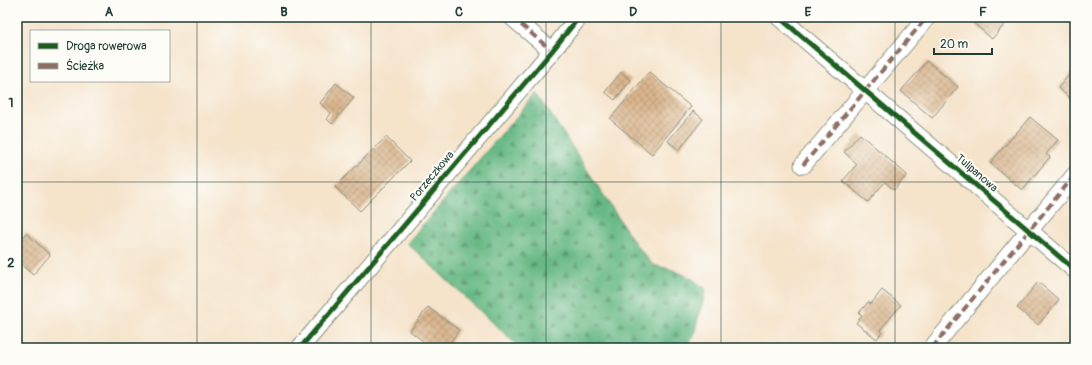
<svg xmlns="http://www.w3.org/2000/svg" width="1092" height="365" viewBox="0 0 1092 365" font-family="Pangolin,sans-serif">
<defs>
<pattern id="forest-firs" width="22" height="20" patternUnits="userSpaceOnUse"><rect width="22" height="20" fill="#66b884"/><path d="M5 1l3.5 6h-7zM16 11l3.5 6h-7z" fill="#53976d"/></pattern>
<pattern id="building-cross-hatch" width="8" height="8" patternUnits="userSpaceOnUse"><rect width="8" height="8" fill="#dab68e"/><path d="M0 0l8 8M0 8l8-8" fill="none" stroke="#b09575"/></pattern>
</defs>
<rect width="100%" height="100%" fill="#fdfcf7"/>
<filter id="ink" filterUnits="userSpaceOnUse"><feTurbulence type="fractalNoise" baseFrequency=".025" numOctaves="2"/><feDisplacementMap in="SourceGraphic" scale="8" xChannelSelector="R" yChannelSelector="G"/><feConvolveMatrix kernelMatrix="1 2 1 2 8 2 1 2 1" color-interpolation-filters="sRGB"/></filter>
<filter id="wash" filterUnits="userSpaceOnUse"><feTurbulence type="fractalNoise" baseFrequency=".012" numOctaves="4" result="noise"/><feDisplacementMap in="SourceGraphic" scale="16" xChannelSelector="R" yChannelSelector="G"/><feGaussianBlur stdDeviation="0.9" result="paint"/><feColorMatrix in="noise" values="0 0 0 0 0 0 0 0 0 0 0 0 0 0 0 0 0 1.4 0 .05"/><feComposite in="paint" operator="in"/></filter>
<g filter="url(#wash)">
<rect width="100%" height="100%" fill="#f5e3ca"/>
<path fill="url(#forest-firs)" stroke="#427a5c" d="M537 93 636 245 653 265 673 270 691 278 706 289 693 338 684 348H520L407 243Z"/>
<g id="blocks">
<g fill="url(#building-cross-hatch)">
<path d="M970 17H1011L992 39 969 19Z"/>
<path d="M927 61 958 87 932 118 901 91Z"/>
<path d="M1075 68V103L1058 88Z"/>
<path d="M621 72 631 80 615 100 605 92Z"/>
<path d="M649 72 691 107 652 154 610 119Z"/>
<path d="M336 83 354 98 332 124 327 119 331 113 320 103Z"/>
<path d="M693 111 703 119 679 150 668 141Z"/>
<path d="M1030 117 1058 140 1046 154 1050 157 1022 190 990 163Z"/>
<path d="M860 134 907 175 894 190 885 182 868 202 843 181 857 164 844 152Z"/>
<path d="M386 137 410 161 360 211 335 187Z"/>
<path d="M26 233 50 255 33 275 17 261V244Z"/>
<path d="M1038 282 1059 300 1038 325 1017 308Z"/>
<path d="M882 290 901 305 880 330 882 332 877 339 856 323 862 315 859 313 868 302 871 304Z"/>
<path d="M428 307 459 330 446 348H432L410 331Z"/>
</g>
</g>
</g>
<g filter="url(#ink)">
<use href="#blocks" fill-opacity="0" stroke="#8a907f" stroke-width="1"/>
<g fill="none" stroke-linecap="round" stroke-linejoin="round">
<g stroke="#8a907f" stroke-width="19">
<g id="street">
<path d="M512 17 552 51"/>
<path d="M779 17 1075 270"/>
<path d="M803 165 927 17"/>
<path d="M300 348 552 51 579 17"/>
<path d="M932 348 1075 175"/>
</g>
</g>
<use href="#street" stroke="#fff" stroke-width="17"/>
<g stroke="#8d6e63" stroke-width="4" stroke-dasharray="8 4" stroke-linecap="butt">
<path d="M512 17 552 51"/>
<path d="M803 165 927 17"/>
<path d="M932 348 1075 175"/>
</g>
<g stroke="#fdfcf7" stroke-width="8">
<g id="cycleway">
<path d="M779 17 1075 270"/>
<path d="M300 348 552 51 579 17"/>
</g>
</g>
<use href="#cycleway" stroke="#1b5e20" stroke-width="5"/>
</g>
</g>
<path fill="none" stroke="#1f3d34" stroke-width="1" stroke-opacity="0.55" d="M197 17V348M371 17V348M546 17V348M721 17V348M895 17V348M17 182H1075"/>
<g text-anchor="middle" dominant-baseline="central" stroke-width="4" stroke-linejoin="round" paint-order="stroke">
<g font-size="11" fill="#1f3d34" stroke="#fdfcf7">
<text transform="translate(977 173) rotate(41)">Tulipanowa</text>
<text transform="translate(432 176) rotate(-50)">Porzeczkowa</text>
</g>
</g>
<rect width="1092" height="365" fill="none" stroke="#fdfcf7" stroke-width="44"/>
<rect x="30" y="30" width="140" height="52" fill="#fdfcf7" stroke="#a4b0a9"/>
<rect x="38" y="43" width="20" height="6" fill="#1b5e20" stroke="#a4b0a9"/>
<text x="66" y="50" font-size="12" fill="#1f3d34">Droga rowerowa</text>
<rect x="38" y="63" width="20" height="6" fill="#8d6e63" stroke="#a4b0a9"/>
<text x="66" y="70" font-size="12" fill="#1f3d34">Ścieżka</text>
<path d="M934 48v6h58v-6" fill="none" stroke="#1f3d34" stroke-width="2"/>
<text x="940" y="48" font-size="12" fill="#1f3d34" stroke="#fdfcf7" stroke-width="3" paint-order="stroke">20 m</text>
<rect x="22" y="22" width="1048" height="321" fill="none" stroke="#1f3d34" stroke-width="1.5"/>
<g font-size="13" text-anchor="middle" font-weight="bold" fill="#1f3d34">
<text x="109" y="16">A</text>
<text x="284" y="16">B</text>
<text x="459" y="16">C</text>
<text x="633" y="16">D</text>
<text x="808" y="16">E</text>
<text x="983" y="16">F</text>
<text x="11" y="107">1</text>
<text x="11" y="267">2</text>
</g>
</svg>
